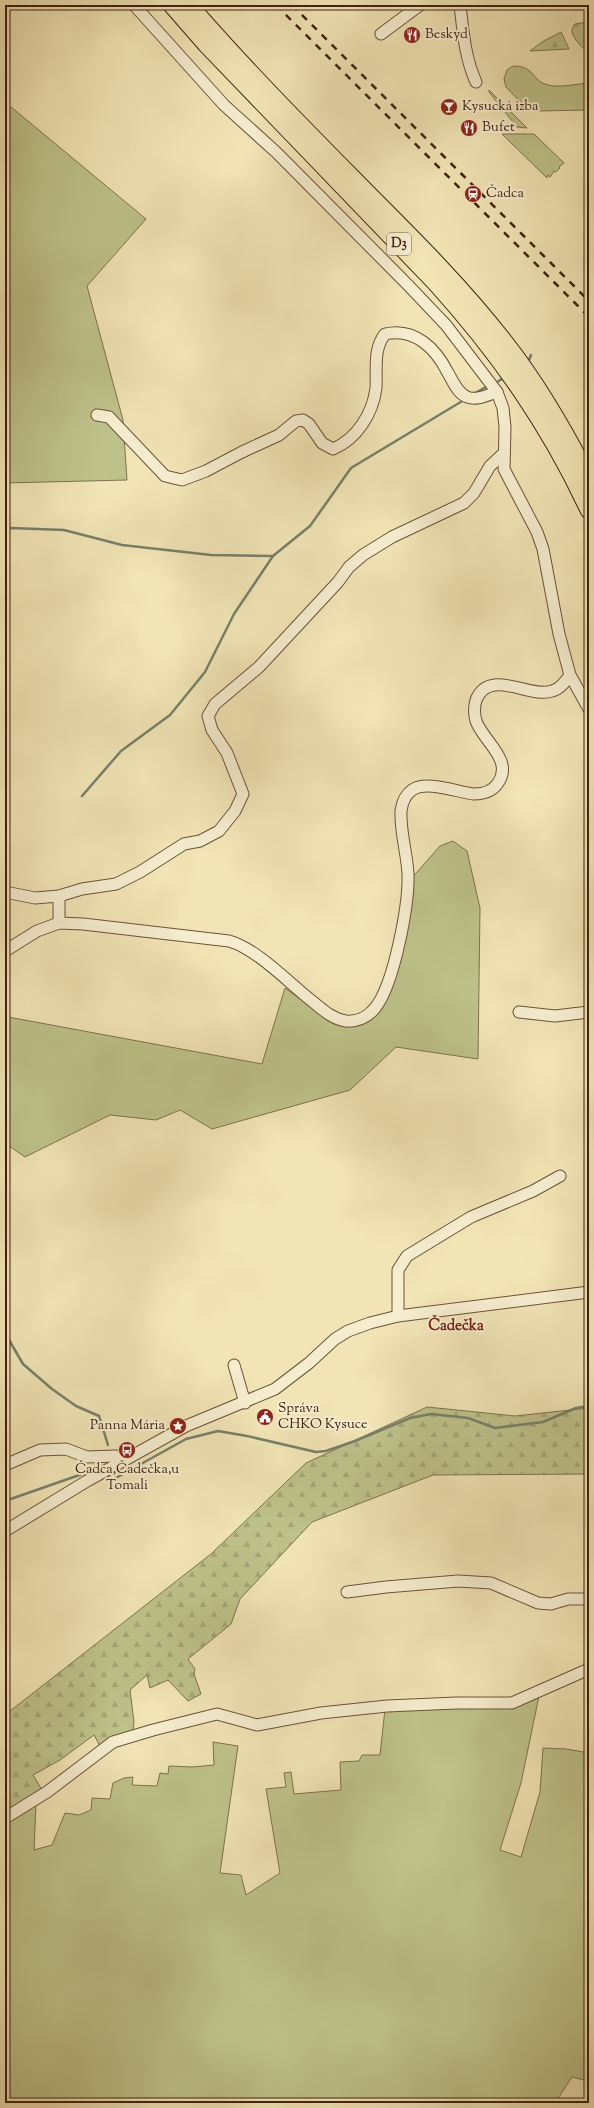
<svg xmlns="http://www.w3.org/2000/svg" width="594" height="2108" viewBox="0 0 594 2108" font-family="'Sorts Mill Goudy',serif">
<defs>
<pattern id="forest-firs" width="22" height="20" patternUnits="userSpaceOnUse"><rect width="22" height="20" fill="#bec28a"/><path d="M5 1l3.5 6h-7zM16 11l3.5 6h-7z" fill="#a4a676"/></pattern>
</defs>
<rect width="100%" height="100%" fill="#f1e4b5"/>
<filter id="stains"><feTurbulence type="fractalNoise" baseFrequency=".005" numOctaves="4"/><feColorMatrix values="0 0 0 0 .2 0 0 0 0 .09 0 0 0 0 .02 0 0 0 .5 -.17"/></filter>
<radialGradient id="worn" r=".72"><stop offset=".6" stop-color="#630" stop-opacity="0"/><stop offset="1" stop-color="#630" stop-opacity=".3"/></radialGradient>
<g fill="#bec28a" stroke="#7e724c">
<path d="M513 66C536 66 531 81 548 85 560 88 576 84 589 83V110L537 111 526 108 506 87 504 79 507 70Z"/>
<path d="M5 102 146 219 87 286 123 420 127 480 5 483Z"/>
<path d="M502 134H534L564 163 559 167 560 168 556 172 554 171 550 177 548 175 547 178Z"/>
<path d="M453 841 467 851 480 908 478 1059 396 1047 350 1090 212 1129 180 1110 156 1120 110 1115 25 1157 5 1143V1019L8 1017 262 1064 285 988 334 1024 348 1026 380 1010 410 880 440 846Z"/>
<path d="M539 1696 521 1783 500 1850 521 1857 540 1792 543 1748 566 1749 589 1753V2072L584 2080 572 2077 555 2103H5V1854L7 1853 5 1823 36 1804 34 1850 52 1845 65 1813 79 1815 91 1810 92 1798 110 1799 113 1783 124 1778 133 1777 132 1785 157 1786 160 1773 168 1774 169 1766 192 1767 214 1765 213 1742 238 1746 220 1873 241 1875 246 1895 280 1873 266 1789 286 1787 284 1773 291 1772 294 1794 341 1790 340 1762 359 1761 362 1755H380L385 1709Z"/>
</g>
<g fill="url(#forest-firs)" stroke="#7e724c">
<path d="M588 22 589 23V54C583 47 565 34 575 24Z"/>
<path d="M561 32 569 49 530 51 542 42Z"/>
<path d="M489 90 527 128 517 127 489 92Z"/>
<path d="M427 1407 515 1416 589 1408V1474L433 1475 312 1522 240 1599 231 1624 188 1659 195 1669 194 1674 201 1694 188 1701 168 1680 150 1688 147 1675 130 1690 134 1722 133 1731 101 1748 94 1735 60 1760 33 1775 42 1790 5 1816V1715L211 1554 306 1463Z"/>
</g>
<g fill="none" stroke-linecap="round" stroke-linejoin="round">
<g stroke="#77806a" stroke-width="2.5">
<path d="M529 360 531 355"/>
<path d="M497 382 502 379"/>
<path d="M475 393 486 387"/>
<path d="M5 530 11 528 64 530 122 545 211 555 273 556"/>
<path d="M82 796 121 751 170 715 205 672 234 614 273 556 310 526 351 468 464 400"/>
<path d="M5 1333 23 1364 52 1389 76 1406 99 1416 108 1445"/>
<path d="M88 1472 96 1467"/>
<path d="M104 1476 114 1479 186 1439 218 1431 247 1436 316 1452 326 1451 355 1441 410 1418 431 1414 468 1418 495 1428 543 1422 576 1408 589 1406"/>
<path d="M5 1501 88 1472 93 1474"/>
</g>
<g stroke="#6c5238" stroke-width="13">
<g id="minor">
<path d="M134 5 224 105 276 152 407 284 446 325 497 392 503 408 505 427 504 469 537 532 543 549 559 634 570 675 589 709"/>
<path d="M460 5C463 31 465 58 476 82"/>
<path d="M381 34 420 5"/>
<path d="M97 415 109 417 165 476 182 480 206 471 242 452 279 435 296 421 303 420 309 424 322 443 333 449C357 439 373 413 376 388 377 369 373 349 385 334 415 327 436 349 448 373 453 381 457 393 467 397 477 401 487 395 497 392"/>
<path d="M5 892 35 898 59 896 82 889 116 884 140 872 184 844 200 841 219 831 235 811 243 794 227 753 212 730 208 716 215 704 259 667 338 582 349 567 363 555 392 537 464 503 474 493 490 466 504 453"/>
<path d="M59 896V923"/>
<path d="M5 951 37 931 59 923 83 924 229 941C257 949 288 982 312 1001 322 1009 332 1019 346 1021 357 1022 368 1017 375 1008 394 985 409 904 408 874 407 853 400 832 401 811 402 803 405 795 412 790 426 780 457 792 474 794 483 794 492 792 498 783 514 760 483 741 476 721 474 714 474 707 476 700 489 667 530 699 552 691 560 689 565 682 570 675"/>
<path d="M519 1012 555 1016 589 1012"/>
<path d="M398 1316V1270L407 1256 471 1217 533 1191 560 1176"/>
<path d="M234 1365 245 1403"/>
<path d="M5 1465 40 1450 66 1449 87 1457 116 1456 124 1461"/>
<path d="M5 1531 87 1481 186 1426 275 1389 309 1363 335 1339 348 1331 370 1323 398 1316 589 1292"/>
<path d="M347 1592 386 1587 458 1581 491 1583 538 1603 551 1604 568 1599H589"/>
<path d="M5 1818 47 1792 113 1742 153 1730 217 1714 257 1725 321 1713 387 1706 456 1703H512L589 1669"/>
</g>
</g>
<g stroke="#3f210e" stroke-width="19">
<g id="highway">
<path d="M172 5 206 44 436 283C499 353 549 424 589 510"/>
<path d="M189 5C246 71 308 133 370 196 417 243 464 290 505 343 538 385 565 432 589 479"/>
</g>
</g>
<use href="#minor" stroke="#f6edcf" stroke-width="11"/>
<use href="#highway" stroke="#f1e4b5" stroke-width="17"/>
<g stroke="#3f210e" stroke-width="2.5" stroke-dasharray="7 7" stroke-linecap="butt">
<path d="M276 5 589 317"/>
<path d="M292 5 589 301"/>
</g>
</g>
<defs>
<g id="restaurant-disc" transform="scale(0.9)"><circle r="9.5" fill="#8f2418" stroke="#f6edcf"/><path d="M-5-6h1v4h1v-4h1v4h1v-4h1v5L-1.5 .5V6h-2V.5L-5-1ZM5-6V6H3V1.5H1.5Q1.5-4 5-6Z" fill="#fff"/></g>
<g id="bar-disc" transform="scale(0.9)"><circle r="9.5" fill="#8f2418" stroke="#f6edcf"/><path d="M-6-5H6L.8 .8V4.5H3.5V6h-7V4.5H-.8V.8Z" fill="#fff"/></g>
<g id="station-disc" transform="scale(0.9)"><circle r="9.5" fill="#8f2418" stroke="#f6edcf"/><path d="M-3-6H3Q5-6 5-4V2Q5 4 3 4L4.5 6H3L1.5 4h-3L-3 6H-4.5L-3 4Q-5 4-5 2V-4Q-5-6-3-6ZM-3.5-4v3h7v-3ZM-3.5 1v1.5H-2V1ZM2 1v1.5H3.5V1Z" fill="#fff"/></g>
<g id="civic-disc" transform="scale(0.9)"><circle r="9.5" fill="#8f2418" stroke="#f6edcf"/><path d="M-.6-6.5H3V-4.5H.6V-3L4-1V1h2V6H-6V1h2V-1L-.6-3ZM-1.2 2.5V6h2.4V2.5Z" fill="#fff"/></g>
<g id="sight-disc" transform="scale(0.9)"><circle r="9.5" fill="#8f2418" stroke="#f6edcf"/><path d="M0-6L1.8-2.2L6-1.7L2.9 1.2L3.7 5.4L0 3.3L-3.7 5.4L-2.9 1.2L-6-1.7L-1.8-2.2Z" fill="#fff"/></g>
<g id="bus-disc" transform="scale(0.9)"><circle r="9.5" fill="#8f2418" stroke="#f6edcf"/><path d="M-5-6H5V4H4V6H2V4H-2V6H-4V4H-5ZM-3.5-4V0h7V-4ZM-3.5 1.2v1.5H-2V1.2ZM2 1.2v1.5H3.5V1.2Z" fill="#fff"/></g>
</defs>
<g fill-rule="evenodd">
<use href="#restaurant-disc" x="412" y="35"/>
<use href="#bar-disc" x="449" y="107"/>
<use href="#restaurant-disc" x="469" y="128"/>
<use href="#station-disc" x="473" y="194"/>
<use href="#civic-disc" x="265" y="1417"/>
<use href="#sight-disc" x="178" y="1426"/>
<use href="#bus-disc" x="127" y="1450"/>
</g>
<g text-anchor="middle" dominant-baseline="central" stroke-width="4" stroke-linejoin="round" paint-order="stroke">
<rect fill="#f6edcf" stroke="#765e48" stroke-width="1" x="387" y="233" width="24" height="22" rx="3"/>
<g font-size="13" font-weight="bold" fill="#3f210e">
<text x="399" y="244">D3</text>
</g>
<g font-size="14" fill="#3f210e" stroke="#f6edcf" text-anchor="start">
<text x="425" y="35">Beskyd</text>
<text x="462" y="107">Kysucká izba</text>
<text x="482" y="128">Bufet</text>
<text x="486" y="194">Čadca</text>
<text x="278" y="1409">Správa<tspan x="278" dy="16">CHKO Kysuce</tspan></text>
<text x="165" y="1426" text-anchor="end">Panna Mária</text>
<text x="127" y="1470" text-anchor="middle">Čadca,Čadečka,u<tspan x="127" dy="16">Tomali</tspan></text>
</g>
<g font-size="15" font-weight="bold" fill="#7a1f14" stroke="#f6edcf">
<text x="456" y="1326">Čadečka</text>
</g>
</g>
<rect width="594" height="2108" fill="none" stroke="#f1e4b5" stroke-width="20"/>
<rect x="6" y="6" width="582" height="2096" fill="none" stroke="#3f210e" stroke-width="2"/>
<rect x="10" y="10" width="574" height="2088" fill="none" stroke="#3f210e"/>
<rect width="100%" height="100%" filter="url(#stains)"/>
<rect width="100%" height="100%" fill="url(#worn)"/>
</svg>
